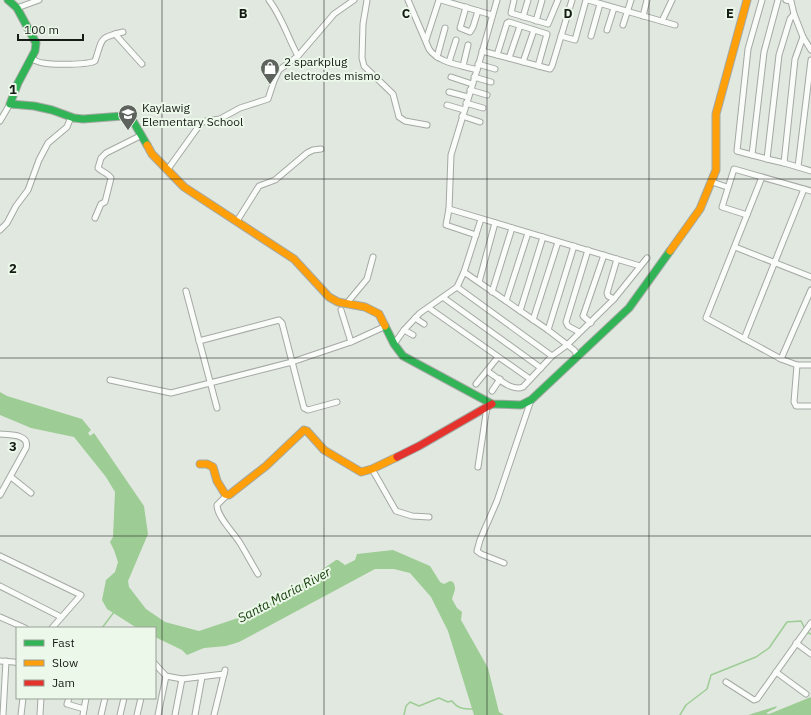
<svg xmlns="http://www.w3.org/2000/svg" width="811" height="715" viewBox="0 0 811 715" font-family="'IBM Plex Sans',sans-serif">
<rect width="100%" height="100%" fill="#e1e8e0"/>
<g fill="#9dcc94">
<path d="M0 392 7 396 82 419 91 430 88 433 90 436 94 433 144 506 148 534 128 581 129 587 146 609 165 622 199 631 247 615 286 595 336 560H338L345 565 355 560 357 554 393 550 430 566 440 582 444 584 450 581 453 582C457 589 454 592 452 599L457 608 462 612 461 620 488 668 499 712 504 715H474L448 631 431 597 410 573 394 569H375L239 642 226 646 204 648 187 655 182 650 155 637V628H137L107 609 102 600 106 580 115 572 118 562 114 550 110 542 113 537 115 492 106 477 74 437 31 428 0 415Z"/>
<path d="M811 697V715H748L777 706 776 708 766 713 769 714Z"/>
</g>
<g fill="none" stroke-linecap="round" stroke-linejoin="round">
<g stroke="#9dcc94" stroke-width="1.5">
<path d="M102 628 114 612"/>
<path d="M807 632 811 634"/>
<path d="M404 715 406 706 410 702 419 706 439 698 448 702 452 701C458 709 464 709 473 709"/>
<path d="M680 715 686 705 707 689 711 675 756 657 769 648 787 622 801 621 805 629"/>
</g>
<g stroke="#a4a9a3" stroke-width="7">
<g id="street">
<path d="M269 0C282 17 288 38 298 56"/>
<path d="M367 0 363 24 362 58 364 66 393 94 399 117 405 121 427 125"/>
<path d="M408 0 429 49C438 63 461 65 477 70L451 155 449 209 446 225 476 235"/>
<path d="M441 0 492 15"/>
<path d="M514 0 511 13 548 24 558 0"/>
<path d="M588 0 675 25"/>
<path d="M762 0 748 49 737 151 752 155 764 52 778 0"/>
<path d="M786 0 791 1 794 14 790 19 779 55 767 159 784 163 795 59 803 37 811 50"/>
<path d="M466 7 460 28 470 32 473 27 478 11"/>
<path d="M17 8 39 0"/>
<path d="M794 14 803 37"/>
<path d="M643 16 647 0"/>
<path d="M523 17 528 0"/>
<path d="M536 21 542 0"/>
<path d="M662 21 672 0"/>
<path d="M623 25 631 0"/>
<path d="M607 30 614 8"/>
<path d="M115 34 142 64"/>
<path d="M561 36 575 40 586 0"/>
<path d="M591 36 600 4"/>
<path d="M426 40 439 0"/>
<path d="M482 51 550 69 552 66 572 0"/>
<path d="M497 55 507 23 509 22 547 34 538 66"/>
<path d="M437 57 445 28"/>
<path d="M509 58 520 26"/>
<path d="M31 59C35 60 39 63 43 63 53 65 88 65 95 61 103 38 98 38 123 32"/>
<path d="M811 60 798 167 811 171"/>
<path d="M449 62 456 40"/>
<path d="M523 62 534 30"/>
<path d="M478 64 495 69"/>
<path d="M463 66 468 45"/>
<path d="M477 70 497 0"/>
<path d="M451 77 472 84"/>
<path d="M474 77 491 82"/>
<path d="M470 90 487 95"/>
<path d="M449 92 468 97"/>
<path d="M466 103 483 108"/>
<path d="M447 105 464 110"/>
<path d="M462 116 480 122"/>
<path d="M0 121 10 104"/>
<path d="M752 155 767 159"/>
<path d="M784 163 798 167"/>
<path d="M168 169 201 123 206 121 220 119 240 108 268 99 274 81 279 70 298 56 334 14 354 0"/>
<path d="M762 177 706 318 781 359 811 290"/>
<path d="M712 182 727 187"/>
<path d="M449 209 640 266"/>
<path d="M747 215 722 207 734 169 811 191"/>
<path d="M95 218 101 204 105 202 111 178C108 173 102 172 98 168L101 158 106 153 142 135"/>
<path d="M237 221 259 186 275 180 307 153 313 150 321 149"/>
<path d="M0 230 7 223 16 206 28 190 39 160 48 143 67 127 71 117"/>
<path d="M735 247 811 277"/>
<path d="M464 272 548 330 574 350 578 356"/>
<path d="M479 282 495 223"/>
<path d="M457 287 552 356"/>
<path d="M186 291 217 408"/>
<path d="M492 292 512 228"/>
<path d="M444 298 541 368"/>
<path d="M614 299 608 296 607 293 617 259"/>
<path d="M506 301 528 233"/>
<path d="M347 303 367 279 373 257"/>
<path d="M429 308 530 379"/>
<path d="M341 310 351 342"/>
<path d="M520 311 543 237"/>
<path d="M415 318 424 324"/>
<path d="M533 320 558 242"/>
<path d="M591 323 583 316 604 255"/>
<path d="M404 330 413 335"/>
<path d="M548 330 574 246"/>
<path d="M579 332 568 326 566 322 588 250"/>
<path d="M744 339 804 189"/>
<path d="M199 341 279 320 282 323 304 408 308 410 337 402"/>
<path d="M394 344 404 330 420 313 457 287 464 272 481 219"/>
<path d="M781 359 797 365H811"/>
<path d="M797 365 794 402 796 406H811"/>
<path d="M487 371C497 377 511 392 523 387L552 356 567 345 614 299 647 258"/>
<path d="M110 380 171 393 292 362 351 342 386 326"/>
<path d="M476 384 498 357"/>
<path d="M492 391 500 379"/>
<path d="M0 434C10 435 30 434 26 448L0 495"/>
<path d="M478 467 487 407"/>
<path d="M372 469 396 511 412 516 429 517"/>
<path d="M11 477 31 493"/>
<path d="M227 495 217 505C217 517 234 533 240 543 246 553 252 564 258 574"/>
<path d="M0 556 81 595 52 628"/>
<path d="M504 563 481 554 477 551 480 540 497 501 531 400"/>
<path d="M0 586 61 617"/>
<path d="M0 617 25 628"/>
<path d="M796 643 811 654"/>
<path d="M0 661 14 662 17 663"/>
<path d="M155 664 166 676 182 679 224 674"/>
<path d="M776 672 806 694"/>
<path d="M726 682 754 700 757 699 811 623"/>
<path d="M69 698 67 704 84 709"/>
<path d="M3 715 6 661"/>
<path d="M21 715 23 698"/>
<path d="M40 715 41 698"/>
<path d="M83 715 86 698"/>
<path d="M101 715 105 698"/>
<path d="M120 715 124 698"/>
<path d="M137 715 141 698"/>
<path d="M158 715 166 676"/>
<path d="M175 715 182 679"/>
<path d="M195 715 202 677"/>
<path d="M214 715 225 670"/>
</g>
</g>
<g stroke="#a4a9a3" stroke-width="9">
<g id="fast">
<path d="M8 0 17 8 36 43 35 51 18 83 10 104 34 106 52 110 74 118 83 119 123 116 133 121 147 145"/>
<path d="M385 326 394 344 403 356 492 404 521 405 531 400 629 308 670 251"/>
</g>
</g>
<g stroke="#a4a9a3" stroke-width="9">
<g id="slow">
<path d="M147 145 152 154 184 187 294 259 329 297 338 302 365 307 379 314 385 326"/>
<path d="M670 251 700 209 716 170V114L747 0"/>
<path d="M200 464H207L213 467 217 481 225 494 229 495 266 466 304 430 307 431 324 450 361 472 372 469 397 457"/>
</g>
</g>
<g stroke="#a4a9a3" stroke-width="9">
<path id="jam" d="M397 457 419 446 492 404"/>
</g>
<use href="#street" stroke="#fafcfa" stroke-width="5"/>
<use href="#fast" stroke="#30b455" stroke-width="7"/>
<use href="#slow" stroke="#ff9f0a" stroke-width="7"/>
<use href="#jam" stroke="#e5322d" stroke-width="7"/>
</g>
<path fill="none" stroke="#171b16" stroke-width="1" stroke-opacity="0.55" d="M162 0V715M324 0V715M487 0V715M649 0V715M0 179H811M0 358H811M0 536H811"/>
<defs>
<g id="shop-pin" transform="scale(1)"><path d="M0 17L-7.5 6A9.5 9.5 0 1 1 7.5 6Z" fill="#5e635d" stroke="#ecf8ea"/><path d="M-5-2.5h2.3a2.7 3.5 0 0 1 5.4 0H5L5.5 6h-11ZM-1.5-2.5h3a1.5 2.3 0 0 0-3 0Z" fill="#fff"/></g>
<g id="school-pin" transform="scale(1)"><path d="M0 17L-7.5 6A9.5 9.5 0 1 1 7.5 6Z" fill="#5e635d" stroke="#ecf8ea"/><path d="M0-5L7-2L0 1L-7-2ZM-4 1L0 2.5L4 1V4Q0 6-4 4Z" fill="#fff"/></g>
</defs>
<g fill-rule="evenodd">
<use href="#shop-pin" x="270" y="68"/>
<use href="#school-pin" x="128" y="114"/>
</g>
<g text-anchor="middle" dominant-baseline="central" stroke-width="4" stroke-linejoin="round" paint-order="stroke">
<g font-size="12" fill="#171b16" stroke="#ecf8ea" text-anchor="start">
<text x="284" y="61">2 sparkplug<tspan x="284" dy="14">electrodes mismo</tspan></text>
<text x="142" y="107">Kaylawig<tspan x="142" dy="14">Elementary School</tspan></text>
</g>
<g font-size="13" font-style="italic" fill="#0f3a05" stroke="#ecf8ea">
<text transform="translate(284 595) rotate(-28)">Santa Maria River</text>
</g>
</g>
<g font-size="13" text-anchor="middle" font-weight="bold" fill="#171b16" stroke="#ecf8ea" stroke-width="4" stroke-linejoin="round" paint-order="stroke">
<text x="243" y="18">B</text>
<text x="406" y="18">C</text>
<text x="568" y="18">D</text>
<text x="730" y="18">E</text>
<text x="13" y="94">1</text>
<text x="13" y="273">2</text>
<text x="13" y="451">3</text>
</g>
<rect x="16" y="627" width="140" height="72" fill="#ecf8ea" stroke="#97a095"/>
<rect x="24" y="640" width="20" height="6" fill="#30b455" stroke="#97a095"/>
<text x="52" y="647" font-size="12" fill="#171b16">Fast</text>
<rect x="24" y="660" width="20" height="6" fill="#ff9f0a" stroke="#97a095"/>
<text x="52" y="667" font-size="12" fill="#171b16">Slow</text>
<rect x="24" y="680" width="20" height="6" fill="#e5322d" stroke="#97a095"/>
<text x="52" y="687" font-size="12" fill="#171b16">Jam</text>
<path d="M18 34v6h65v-6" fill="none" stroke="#171b16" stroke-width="2"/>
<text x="24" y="34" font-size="12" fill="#171b16" stroke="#ecf8ea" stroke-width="3" paint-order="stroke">100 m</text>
</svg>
